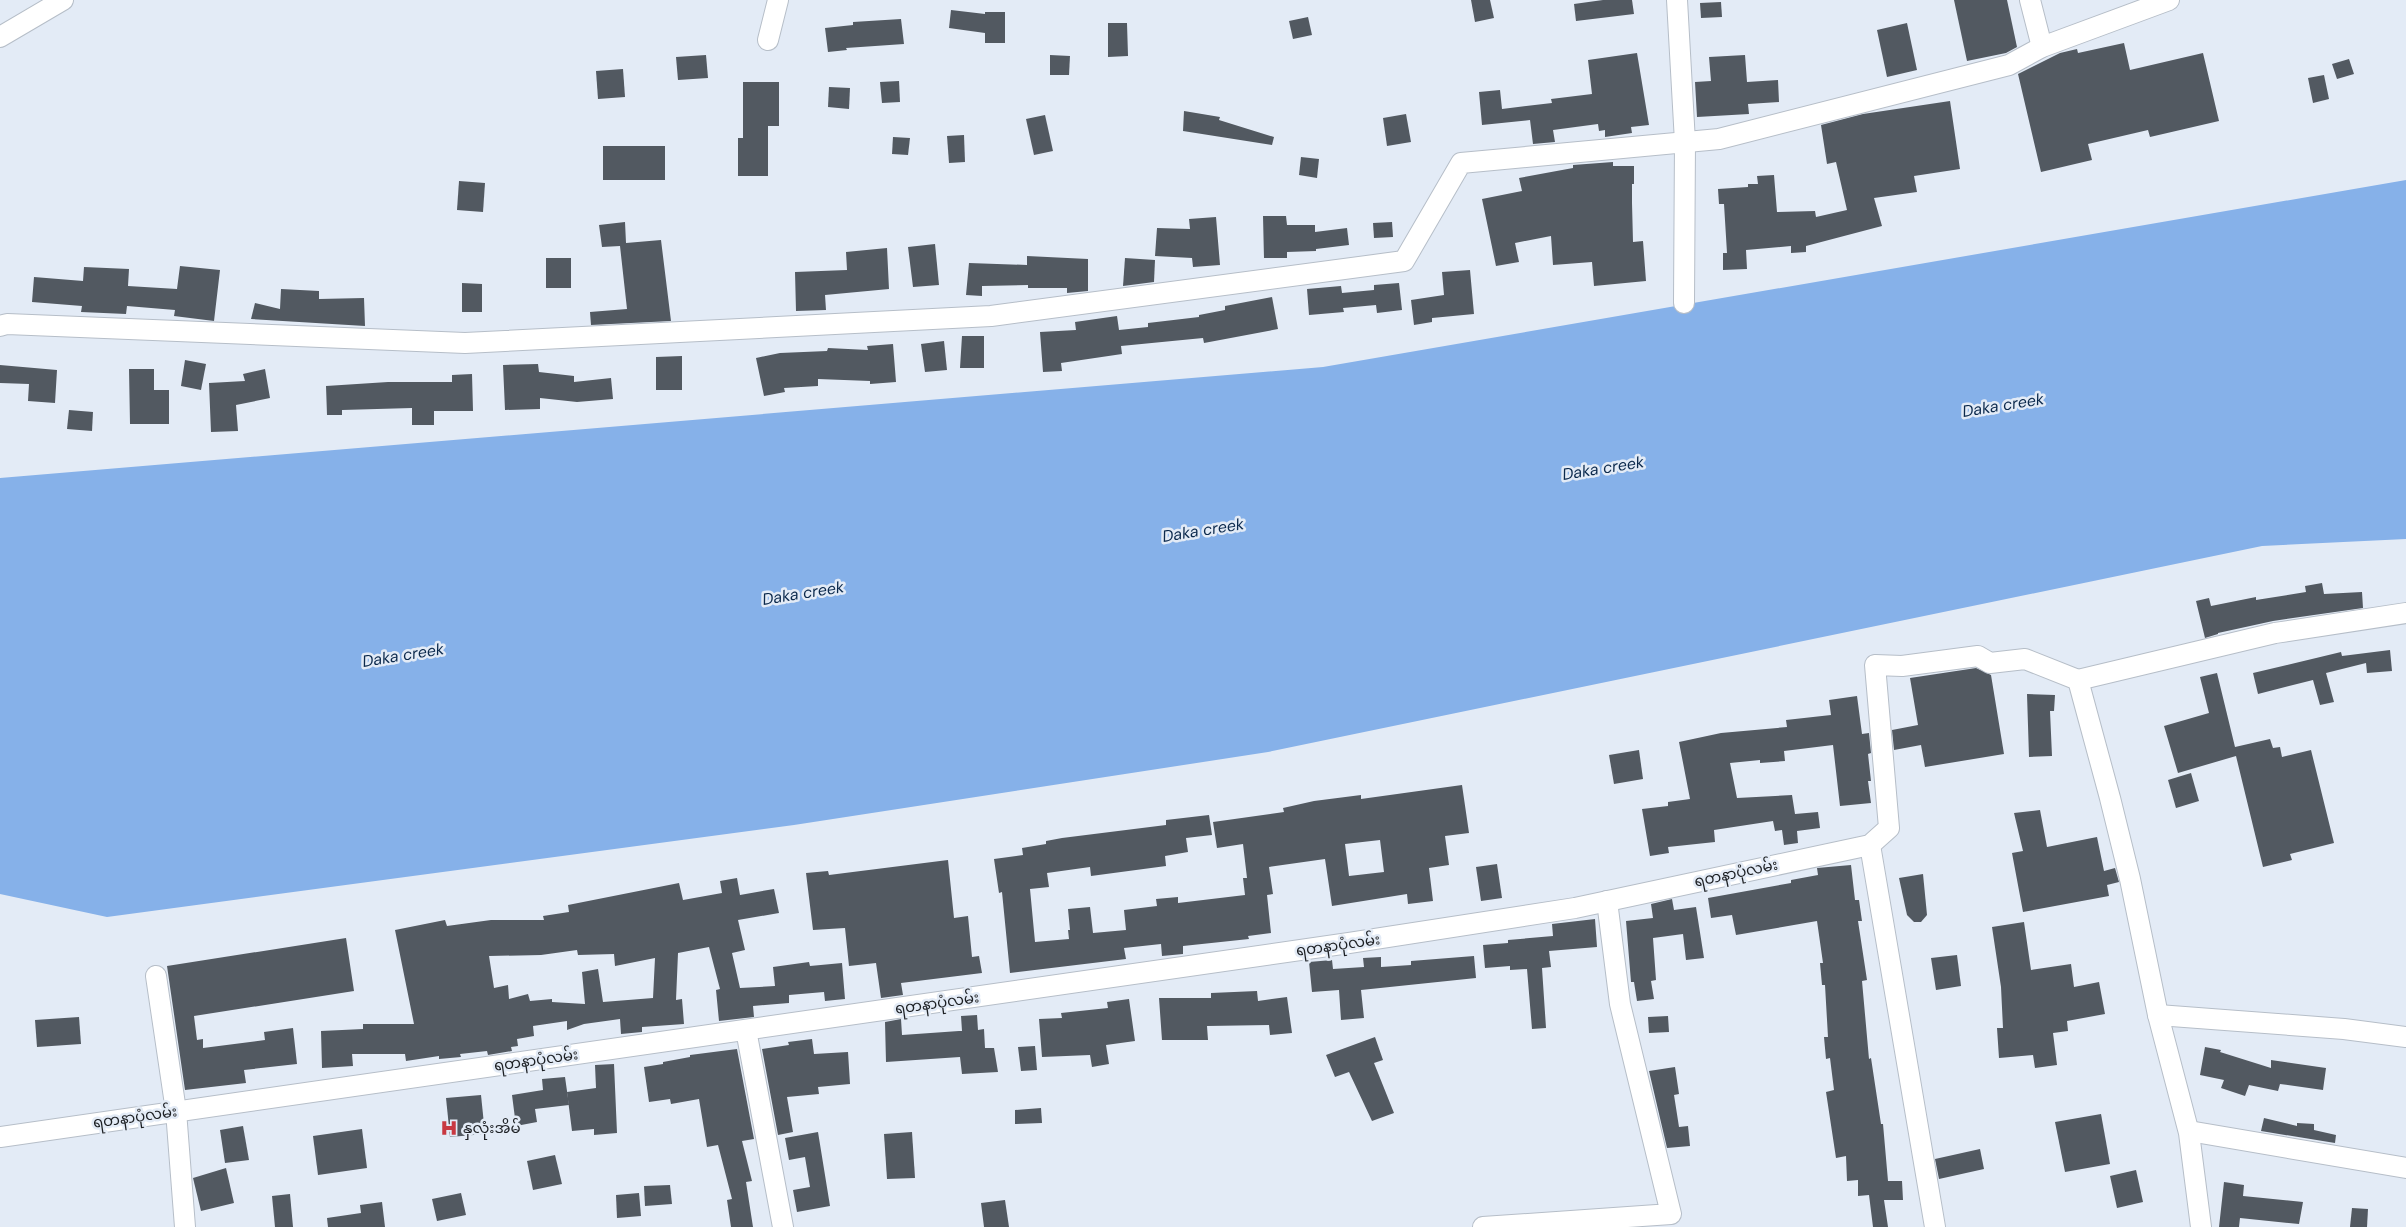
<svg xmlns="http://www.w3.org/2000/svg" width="2406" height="1227" viewBox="0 0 2406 1227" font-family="'DM Sans','Noto Sans Myanmar',sans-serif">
<rect width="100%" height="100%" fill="#e3ebf6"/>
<path fill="#86b1e9" d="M2406 180V539L2262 546 1268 752 794 825 107 917 0 894V478L1323 367Z"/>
<g fill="#525961" fill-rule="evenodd">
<path d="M1471 0H1490L1494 18 1475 22Z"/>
<path d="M1603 0H1632L1634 14 1576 21 1574 4Z"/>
<path d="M1954 0H2007L2017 47 2006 53 1967 61Z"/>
<path d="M1721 2 1722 17 1701 18 1700 3Z"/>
<path d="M951 10 985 14V12H1005V43H985V33L949 28Z"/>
<path d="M1308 17 1312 35 1293 39 1289 21Z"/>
<path d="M901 19 904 44 846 48 847 50 828 52 825 28 853 25V22Z"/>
<path d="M1108 23H1127L1128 56 1108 57Z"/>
<path d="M1907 23 1917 70 1887 77 1877 30Z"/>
<path d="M2124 43 2130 70 2203 53 2219 121 2150 137 2148 130 2088 144 2092 160 2041 172 2018 74 2060 53 2077 49 2078 53Z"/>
<path d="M1637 53 1649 125 1631 127 1632 133 1605 137V130L1599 131 1598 124 1553 130 1555 142 1533 144 1530 120 1482 125 1479 92 1500 90 1502 109 1552 103 1551 99 1592 94 1588 60Z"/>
<path d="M706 55 708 78 678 80 676 57Z"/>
<path d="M1050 55 1070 56 1069 75H1050Z"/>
<path d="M1745 55 1747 82 1778 80 1779 102 1748 104 1749 114 1697 117 1695 82 1711 81 1709 57Z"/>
<path d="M2349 59 2354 74 2337 79 2332 64Z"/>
<path d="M623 69 625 97 598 99 596 71Z"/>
<path d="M2324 75 2329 99 2313 103 2308 78Z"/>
<path d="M899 81 900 102 882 103 880 82Z"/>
<path d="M743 82H779V126H768V176H738V138H743Z"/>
<path d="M829 87 850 88 849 109 828 107Z"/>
<path d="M1950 101 1960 169 1914 176 1917 192 1874 198 1882 226 1806 246V252L1791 253V246L1746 250 1747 269 1723 270V253H1727L1724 204H1719L1718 189 1748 187V184H1758L1757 176 1774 175 1777 212 1815 211 1816 217 1847 210 1836 162 1827 164 1821 125 1863 114Z"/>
<path d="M1184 111 1220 117 1219 120 1274 137 1272 145 1183 131Z"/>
<path d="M1406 114 1411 142 1387 146 1383 118Z"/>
<path d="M1045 115 1053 151 1034 155 1026 119Z"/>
<path d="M964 135 965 162 949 163 947 136Z"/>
<path d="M893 137 910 138 908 155 892 154Z"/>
<rect x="603" y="146" width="62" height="34"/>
<path d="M1301 157 1319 159 1317 178 1299 175Z"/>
<path d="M1613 162V166H1634V184H1632V203L1633 242 1643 241 1646 281 1594 286 1592 262 1553 265 1551 236 1515 243 1519 262 1496 266 1482 199 1522 191 1519 178 1573 168V165Z"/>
<path d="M459 181 485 183 483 212 457 210Z"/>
<path d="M1263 216H1286L1287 225H1315V232L1347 228 1349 245 1316 249V251L1287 252V258H1264Z"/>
<path d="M1216 217 1220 265 1193 267 1192 258 1155 256 1157 228 1190 229 1189 219Z"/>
<path d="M625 222 626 243 661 240 671 321 591 325 590 312 627 309 620 246 602 247 599 225Z"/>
<path d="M1392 222 1393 237 1374 238 1373 223Z"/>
<path d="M935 244 939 285 913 287 908 247Z"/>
<path d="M887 248 889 289 825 295 826 310 796 311 795 272 847 270 846 252Z"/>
<path d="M1027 256 1088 259V291L1067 293V288H1028V285L982 286V296L966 295 969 263 1027 265Z"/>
<rect x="546" y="258" width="25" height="30"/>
<path d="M1125 258 1155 260 1154 282 1123 286Z"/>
<path d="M180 266 220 270 214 321 174 316 175 310 127 306 126 314 81 312 82 306 32 302 34 277 83 281 84 267 129 269 128 286 177 289Z"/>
<path d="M1470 270 1474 314 1432 318V322L1414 325 1411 300 1444 295 1442 272Z"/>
<path d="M462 283 482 284V312H462Z"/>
<path d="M1399 283 1402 310 1377 313 1376 305 1343 308 1344 312 1309 315 1307 289 1341 286 1342 293 1374 290V285Z"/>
<path d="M281 289 319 291V299L364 298 365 326 251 319 255 303 280 309Z"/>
<path d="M1272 297 1278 329 1204 343 1203 338 1121 346 1122 354 1061 363 1062 371 1043 372 1040 332 1076 330 1075 322 1117 316 1119 330 1148 327V323L1199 317V315L1225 310V306Z"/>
<path d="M962 336H984V368H960Z"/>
<path d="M944 341 947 370 925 372 921 344Z"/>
<path d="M893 344 896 382 870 384V381L818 379V386L784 388 785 392 764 396 756 358 780 353 827 351 828 348 868 350 867 346Z"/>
<path d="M682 356V390H656V357Z"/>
<path d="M185 360 206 364 201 390 181 386Z"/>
<path d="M538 364 539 372 574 376V382L611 378 613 399 577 402 540 398V409L505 410 503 365Z"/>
<path d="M0 365 57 370 55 403 28 401 29 384 0 383Z"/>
<path d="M129 369H154V390H169V424H130Z"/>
<path d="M265 369 270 398 236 405 238 431 211 432 209 383 245 381 243 374Z"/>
<path d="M472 374 473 411H434V425H412V408L342 410V415H327L326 386 388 382H452V375Z"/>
<path d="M69 410 93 412 92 431 67 429Z"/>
<path d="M2322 583 2324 594 2362 592 2363 608 2273 621 2218 633V634L2205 638 2196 601 2209 598 2211 606 2256 597V600L2306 592 2305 586Z"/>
<path d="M2390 650 2392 671 2367 673 2366 663 2326 673 2334 702 2320 705 2313 680 2258 694 2253 673 2341 652 2342 656Z"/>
<path d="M1976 668 1991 675 2004 754 1925 767 1921 745 1894 750 1892 730 1918 725 1910 678Z"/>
<path d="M2217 673 2235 747 2270 739 2273 748 2280 747 2282 757 2311 750 2334 843 2290 854 2292 860 2263 867 2236 756 2178 773 2164 726 2209 713 2200 677Z"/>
<path d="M2027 694 2055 695 2054 711H2050L2052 756 2029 757Z"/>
<path d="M1857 696 1862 734 1869 733 1871 753 1868 754 1871 781H1868L1871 803 1840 806 1833 745 1784 751 1785 761 1760 763V760L1730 763 1737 798 1792 795 1795 814 1818 812 1820 828 1797 831 1798 843 1784 845 1782 830 1775 831 1773 821 1714 830 1715 842 1668 847 1669 853 1650 856 1642 809 1668 806V802L1690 799 1679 742 1721 733 1787 727 1786 720 1831 715 1829 700Z"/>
<path d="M1639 750 1643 779 1614 784 1609 755Z"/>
<path d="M2191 773 2199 801 2176 808 2168 780Z"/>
<path d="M1462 785 1469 833 1445 836 1449 865 1429 868 1433 901 1408 904 1407 894 1332 906 1325 859 1269 867 1273 894 1267 895 1271 933 1248 936 1249 939 1183 946V954L1162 956 1161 944 1124 948 1126 959 1010 973 1002 892 999 893 994 859 1023 855 1022 848 1046 844V841L1062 838 1166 825V820L1209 815 1212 835 1186 838 1188 852 1165 856 1166 866 1091 876 1090 867 1047 873 1049 887 1030 889 1035 942 1069 939 1068 930H1070L1068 909 1090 907 1093 933 1126 930 1124 910 1157 906 1156 899 1178 897V903L1245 895 1243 878H1247L1243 844 1217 848 1213 822 1284 812 1283 808 1314 801 1361 795V799ZM1380 840 1384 872 1349 876 1345 844Z"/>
<path d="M2040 810 2047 847 2097 837 2104 871 2115 868 2119 882 2107 885 2109 896 2023 912 2012 853 2023 851 2014 813Z"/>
<path d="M948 860 954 918 968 916 972 957 979 956 982 973 901 983 903 995 881 998 876 963 849 966 845 928 813 930 806 873 828 871 829 875Z"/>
<path d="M1497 864 1502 898 1481 901 1476 867Z"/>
<path d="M1851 865 1855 900H1859L1862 921H1858L1867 980 1862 981 1869 1059 1871 1058 1881 1124H1883L1888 1181H1902L1903 1200H1884L1888 1227H1873L1869 1195 1858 1196V1180L1847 1181 1846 1156 1836 1158 1826 1092 1834 1090 1830 1058 1826 1059 1824 1037H1828L1825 985H1822L1820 963H1823L1817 921 1736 935 1732 915 1711 918 1708 898 1791 883V880L1818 875 1817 868Z"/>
<path d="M1923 874 1927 915 1921 922H1914L1907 915 1899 878Z"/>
<path d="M737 878 740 895 774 889 779 913 738 920 745 950 732 953 740 988 775 986 773 967 809 962 810 966 842 963 845 999 825 1001 824 992 789 995V1003L753 1006 754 1017 719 1021 716 990 720 989 709 947 678 953 676 1000 682 999 684 1024 642 1027V1032L621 1034 620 1019 584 1024 567 1030V1021L533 1026 534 1036 517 1039 518 1046 511 1047 512 1051 488 1055 487 1051 460 1054 461 1057 439 1059V1056L406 1061 405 1054H352L353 1066 322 1068 321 1031 363 1029V1024H414L395 930 445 920 447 926 491 920H544L543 916 569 912 568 905 679 883 683 900 722 893 720 881ZM577 950 578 955 614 954 615 966 655 958 653 998 603 1002 598 969 582 972 585 1004 552 1002V999L530 1001 528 994 509 999 508 985 494 988 489 956 541 955Z"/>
<path d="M1672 899 1674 910 1696 907 1704 958 1686 960 1683 934 1653 938 1656 980 1651 981 1654 999 1637 1001 1634 982H1631L1626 921 1653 918 1651 904Z"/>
<path d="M1595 919 1597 947 1549 951 1551 967 1542 968 1546 1028 1532 1029 1527 969 1510 970V966L1485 968 1483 945 1508 943V940L1553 936 1552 924Z"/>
<path d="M2024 922 2031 970 2071 964 2074 987 2099 982 2105 1014 2067 1021 2068 1031 2053 1033 2057 1065 2035 1068 2033 1055 1999 1058 1997 1028H2003L2001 987 1992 927Z"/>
<path d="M346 938 354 991 194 1016 197 1040 203 1039V1048L265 1040 264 1032 293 1028 297 1064 244 1070 246 1083 185 1090 167 966Z"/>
<path d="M1957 955 1961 986 1936 990 1931 958Z"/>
<path d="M1474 956 1476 978 1361 990 1364 1018 1341 1020 1339 990 1312 992 1309 962 1332 960 1333 969 1364 967 1363 958 1381 957V967L1411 965V961Z"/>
<path d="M1257 991 1258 1001 1287 997 1292 1033 1270 1035 1269 1025 1207 1026 1208 1040H1162L1159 998H1211V993Z"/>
<path d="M1129 999 1135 1041 1106 1045 1109 1064 1092 1067 1090 1055 1042 1057 1039 1019 1062 1018 1061 1013 1108 1008 1107 1002Z"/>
<path d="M977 1015 978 1030 984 1029 985 1048H994L998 1072 962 1074 960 1057 886 1062 885 1022 901 1019 902 1035 959 1031H962L961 1016Z"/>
<path d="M1668 1016 1669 1032 1649 1033 1648 1017Z"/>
<path d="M79 1017 81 1044 37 1047 35 1020Z"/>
<path d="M1375 1037 1383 1060 1374 1063 1394 1113 1372 1121 1349 1072 1335 1077 1326 1055Z"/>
<path d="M812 1039 814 1054 848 1052 850 1084 818 1087 819 1094 787 1097 793 1132 778 1135 762 1049 789 1045 788 1042Z"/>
<path d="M1035 1046 1037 1070 1021 1071 1018 1047Z"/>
<path d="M2205 1047 2221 1050 2220 1052 2271 1068V1060L2326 1068 2323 1090 2280 1084 2278 1091 2249 1085 2245 1096 2221 1088 2224 1080 2200 1075Z"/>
<path d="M737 1049 754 1139 742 1141 752 1181 746 1182 753 1227H731L727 1200 732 1199 718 1145 707 1147 699 1099 671 1104 670 1099 649 1102 644 1067 663 1064V1062L690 1057V1055Z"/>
<path d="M614 1064 617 1133 594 1135V1129L572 1131 567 1092 596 1088 595 1065Z"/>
<path d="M1675 1067 1679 1094 1674 1095 1679 1127 1688 1126 1690 1146 1667 1148 1649 1071Z"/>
<path d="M565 1077 569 1105 535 1109 537 1122 516 1126 512 1095 543 1090 542 1079Z"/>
<path d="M481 1095 485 1134 450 1137 446 1098Z"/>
<path d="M1041 1108 1042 1123 1015 1124V1110Z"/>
<path d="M2101 1114 2110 1164 2065 1172 2055 1122Z"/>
<path d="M2264 1118 2297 1126V1123L2314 1124V1130L2336 1135 2335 1143 2261 1131Z"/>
<path d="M243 1126 249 1160 225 1163 220 1130Z"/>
<path d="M362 1129 367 1168 318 1175 313 1136Z"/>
<path d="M818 1132 830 1206 797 1212 793 1190 810 1187 805 1157 789 1160 785 1138Z"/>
<path d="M912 1132 915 1178 887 1179 884 1134Z"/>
<path d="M1980 1149 1984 1169 1939 1179 1935 1159Z"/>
<path d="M555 1155 562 1184 533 1190 527 1161Z"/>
<path d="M226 1168 234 1203 201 1211 193 1178Z"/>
<path d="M2136 1170 2143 1202 2117 1208 2110 1176Z"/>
<path d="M2224 1182 2244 1185 2243 1196 2303 1202 2299 1224 2240 1218 2239 1227H2219Z"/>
<path d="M670 1185 672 1204 645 1206 644 1186Z"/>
<path d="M461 1193 466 1215 437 1221 432 1199Z"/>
<path d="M639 1193 641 1216 617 1218 616 1195Z"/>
<path d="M290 1194 293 1227H275L272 1196Z"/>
<path d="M1005 1200 1009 1227H984L981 1203Z"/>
<path d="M382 1202 385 1227H328L327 1218 361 1213 360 1205Z"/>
<path d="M2352 1208 2368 1209 2367 1227H2350Z"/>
</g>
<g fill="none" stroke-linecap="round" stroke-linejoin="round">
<g stroke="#b6bec8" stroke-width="22">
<g id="minor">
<path d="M1677 0 1685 142 1684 303"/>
<path d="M2030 0 2042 47"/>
<path d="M0 37 63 0"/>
<path d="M768 40 778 0"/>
<path d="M0 326 7 324 465 343 991 316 1404 261 1461 163 1719 139 2009 65 2042 47 2169 0"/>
<path d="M2078 680 2275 633 2406 613"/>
<path d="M1870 845 1935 1227"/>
<path d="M156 976 176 1111 185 1227"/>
<path d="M2158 1015 2344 1029 2406 1037"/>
<path d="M746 1030 783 1227"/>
<path d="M2189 1131 2406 1168"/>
<path d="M0 1137 1349 943 1575 908 1870 845 1889 828 1875 665 1902 666 1978 656 1990 663 2025 659 2078 680 2110 798 2130 879 2158 1015 2189 1133 2201 1227"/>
<path d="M1483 1227 1671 1214 1620 1004 1607 901"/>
</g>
</g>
<use href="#minor" stroke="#fff" stroke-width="20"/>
</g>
<defs>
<g id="hospital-bare" transform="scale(1.35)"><path d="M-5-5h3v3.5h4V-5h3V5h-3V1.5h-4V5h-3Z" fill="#c83841" stroke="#e3ebf6" stroke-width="2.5" paint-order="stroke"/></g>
</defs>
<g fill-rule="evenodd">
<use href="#hospital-bare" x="449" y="1128"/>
</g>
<g text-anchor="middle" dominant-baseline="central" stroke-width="5" stroke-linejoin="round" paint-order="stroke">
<g font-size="15" fill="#1d2024" stroke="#e3ebf6">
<text transform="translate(1736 873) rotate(-12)">ရတနာပုံလမ်း</text>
<text transform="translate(1338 945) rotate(-8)">ရတနာပုံလမ်း</text>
<text transform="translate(937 1003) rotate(-8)">ရတနာပုံလမ်း</text>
<text transform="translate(536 1060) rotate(-8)">ရတနာပုံလမ်း</text>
<text transform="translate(135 1117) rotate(-8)">ရတနာပုံလမ်း</text>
</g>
<g font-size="15" fill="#1d2024" stroke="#e3ebf6" text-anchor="start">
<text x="463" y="1128">နှလုံးအိမ်</text>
</g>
<g font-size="16" font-style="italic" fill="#0b294c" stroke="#e3ebf6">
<text transform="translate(2003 405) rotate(-9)">Daka creek</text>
<text transform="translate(1603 468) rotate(-9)">Daka creek</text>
<text transform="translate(1203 530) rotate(-9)">Daka creek</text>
<text transform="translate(803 593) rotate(-9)">Daka creek</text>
<text transform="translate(403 655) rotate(-9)">Daka creek</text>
</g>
</g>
</svg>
